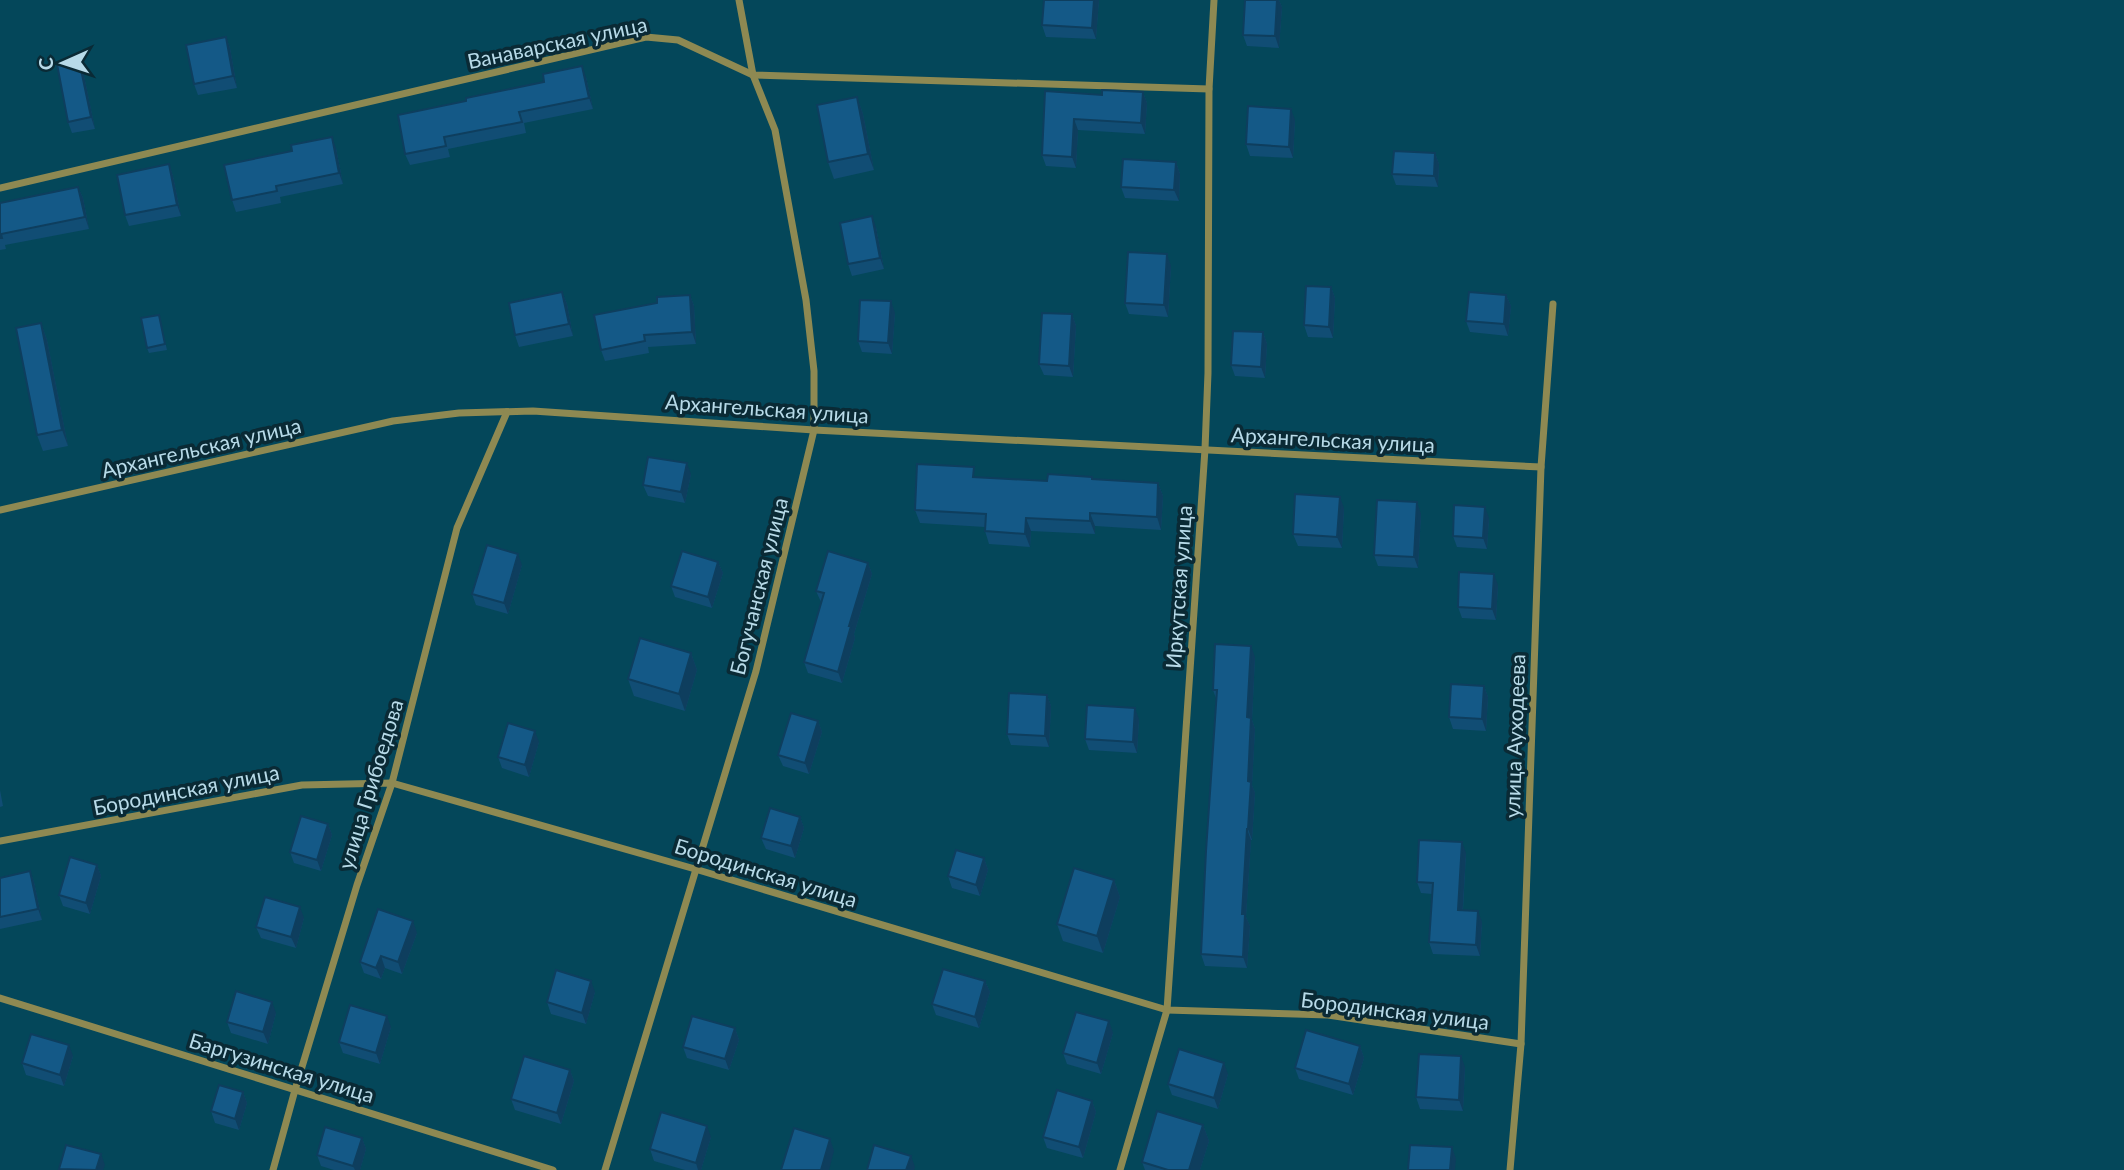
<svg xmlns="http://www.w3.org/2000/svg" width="2124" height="1170" viewBox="0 0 2124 1170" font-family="Lato,sans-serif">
<rect width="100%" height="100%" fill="#04475a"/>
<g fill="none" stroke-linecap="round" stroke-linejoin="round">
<g stroke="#8e8952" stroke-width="7">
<path d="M0 188 646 37 678 40 753 75 1209 89"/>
<path d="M0 510 393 421 459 413 533 411 814 430 1541 467"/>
<path d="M0 841 302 785 392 783 695 869 1167 1010 1328 1015 1521 1044"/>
<path d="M0 998 553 1170"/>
<path d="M273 1170 295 1090 357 885 392 783 457 528 507 412"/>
<path d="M605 1170 756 671 814 430V371L806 300 775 130 753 75 739 0"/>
<path d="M1120 1170 1167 1010 1205 449 1208 373 1209 89 1214 0"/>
<path d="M1510 1170 1521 1044 1541 467 1553 304"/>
</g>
</g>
<g fill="#114d74">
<path d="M1044 0H1099L1096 39 1046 37 1042 25Z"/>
<path d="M1245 0H1279L1282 7 1279 48 1247 46 1243 35Z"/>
<path d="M226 37 230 48 237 88 198 95 194 84Z"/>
<path d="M79 60 83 71 95 129 72 133 68 122Z"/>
<path d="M586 77 593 109 524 123 526 133 448 149 450 157 410 165 405 154Z"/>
<path d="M1045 91 1102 95 1143 92 1147 103 1145 134 1078 130 1076 168 1046 166 1042 155Z"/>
<path d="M857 97 863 114 874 170 834 179 828 162Z"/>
<path d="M1295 120 1293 158 1250 156 1246 144Z"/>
<path d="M336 148 343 184 280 197 281 203 236 212 232 200Z"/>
<path d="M1435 153 1439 164 1438 187 1396 185 1392 174Z"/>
<path d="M1176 162 1180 174 1179 201 1125 198 1121 187Z"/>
<path d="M169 164 173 176 181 216 129 226 125 215Z"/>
<path d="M78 187 83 198 89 229 5 245 6 249 0 250V203Z"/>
<path d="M876 227 884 269 852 276 848 264Z"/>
<path d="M1171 266 1168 317 1129 314 1125 303Z"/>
<path d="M1331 287 1335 298 1333 338 1308 337 1304 325Z"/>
<path d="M562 292 567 304 573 336 519 347 515 335Z"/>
<path d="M690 295 694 306 696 344 648 347 649 353 605 361 601 350 657 303Z"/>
<path d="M1506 295 1511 306 1508 336 1470 332 1466 321Z"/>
<path d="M895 313 892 354 862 352 858 341Z"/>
<path d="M1072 314 1076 326 1073 377 1044 375 1039 364Z"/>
<path d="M159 315 167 350 149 353 147 348Z"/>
<path d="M41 323 47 340 68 446 43 451 37 435Z"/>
<path d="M1263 332 1267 344 1265 378 1235 376 1231 365Z"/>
<path d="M691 474 685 503 648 496 643 485Z"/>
<path d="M977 477 1047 481 1093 480 1158 483 1163 496 1161 530 1095 526V534L1031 531 1030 547 989 544 985 531V527L920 523 915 510Z"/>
<path d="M1344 508 1342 548 1298 546 1293 534Z"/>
<path d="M1421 514 1418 568 1378 566 1374 555Z"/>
<path d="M1489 518 1487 549 1457 547 1453 536Z"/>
<path d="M718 562 723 573 712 608 675 597 671 586Z"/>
<path d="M868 563 872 574 854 634 855 638 842 683 808 673 804 662 821 602 816 591Z"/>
<path d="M522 565 508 614 476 605 472 594Z"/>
<path d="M1498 585 1496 620 1462 618 1458 607Z"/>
<path d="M691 653 697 670 685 711 634 696 628 679Z"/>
<path d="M1255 657 1252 720 1255 729 1252 785 1255 793 1252 840H1251L1246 917 1250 926 1247 968 1205 966 1201 954 1217 701 1213 690Z"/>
<path d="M1484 686 1488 697 1486 731 1453 729 1449 717Z"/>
<path d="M1047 695 1051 706 1049 747 1011 745 1007 734Z"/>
<path d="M1139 719 1137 753 1089 750 1085 739Z"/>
<path d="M818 721 822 732 809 774 783 766 778 755Z"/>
<path d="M539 742 529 777 502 768 498 757Z"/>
<path d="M0 790 3 806 0 807Z"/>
<path d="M800 817 804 828 795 858 766 849 761 838Z"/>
<path d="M328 824 332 835 321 871 294 863 290 852Z"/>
<path d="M1466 853 1463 910 1482 922 1480 956 1433 954 1429 942 1432 894 1421 893 1417 882Z"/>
<path d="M984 858 988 870 980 896 952 888 948 876Z"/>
<path d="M97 865 101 876 90 914 63 906 59 895Z"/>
<path d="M30 871 34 882 42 920 0 929V878Z"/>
<path d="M1114 880 1120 897 1103 953 1063 941 1057 924Z"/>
<path d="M304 918 296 948 261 938 256 927Z"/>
<path d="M417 933 402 974 385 968 381 979 364 973 360 962Z"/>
<path d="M985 981 990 992 979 1028 936 1015 932 1004Z"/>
<path d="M595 992 586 1024 551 1014 547 1002Z"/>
<path d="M276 1013 268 1044 231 1033 227 1022Z"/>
<path d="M391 1027 380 1064 343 1053 339 1042Z"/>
<path d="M735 1028 739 1040 729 1070 687 1058 683 1047Z"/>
<path d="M1113 1033 1101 1074 1067 1064 1063 1053Z"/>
<path d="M1360 1046 1364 1058 1353 1095 1299 1079 1295 1068Z"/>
<path d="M73 1056 64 1086 26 1075 22 1063Z"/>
<path d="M1465 1067 1463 1111 1420 1109 1416 1097Z"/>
<path d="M570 1070 574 1081 561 1124 515 1110 511 1099Z"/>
<path d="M1228 1074 1218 1109 1172 1095 1168 1084Z"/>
<path d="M243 1092 247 1103 239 1130 215 1123 211 1111Z"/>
<path d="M1092 1101 1096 1112 1083 1158 1047 1148 1043 1137Z"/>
<path d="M1203 1125 1209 1141 1200 1170H1145L1142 1162Z"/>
<path d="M711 1137 701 1170H685L654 1161 650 1149Z"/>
<path d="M362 1138 366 1149 360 1170H334L321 1166 317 1155Z"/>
</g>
<g fill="#0e3e5e">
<path d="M1094 0H1099L1096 39 1092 28Z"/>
<path d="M1277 0H1279L1282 7 1279 48 1275 36Z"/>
<path d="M226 37 230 48 237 88 233 76Z"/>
<path d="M79 60 83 71 95 129 91 117Z"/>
<path d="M582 66 586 77 593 109 589 98Z"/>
<path d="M1143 92 1147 103 1145 134 1141 123Z"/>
<path d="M857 97 863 114 874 170 868 154Z"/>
<path d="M1291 109 1295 120 1293 158 1289 147Z"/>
<path d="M1074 119 1078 130 1076 168 1072 157Z"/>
<path d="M332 137 336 148 343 184 339 173Z"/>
<path d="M1435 153 1439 164 1438 187 1434 176Z"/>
<path d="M1176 162 1180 174 1179 201 1174 190Z"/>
<path d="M169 164 173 176 181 216 177 205Z"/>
<path d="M78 187 83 198 89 229 85 217Z"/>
<path d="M872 216 876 227 884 269 880 258Z"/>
<path d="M1167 254 1171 266 1168 317 1164 305Z"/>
<path d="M1331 287 1335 298 1333 338 1329 327Z"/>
<path d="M562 292 567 304 573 336 569 324Z"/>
<path d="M690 295 694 306 696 344 692 332Z"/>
<path d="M1506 295 1511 306 1508 336 1504 324Z"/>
<path d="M891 301 895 313 892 354 888 343Z"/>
<path d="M1072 314 1076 326 1073 377 1069 366Z"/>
<path d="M41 323 47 340 68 446 62 430Z"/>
<path d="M1263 332 1267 344 1265 378 1261 367Z"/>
<path d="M687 463 691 474 685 503 681 492Z"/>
<path d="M1158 483 1163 496 1161 530 1157 517Z"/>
<path d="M1340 497 1344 508 1342 548 1337 537Z"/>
<path d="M1417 502 1421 514 1418 568 1414 557Z"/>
<path d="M1485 507 1489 518 1487 549 1483 538Z"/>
<path d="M1090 513 1095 526V534L1090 521Z"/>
<path d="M1026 518 1031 531 1030 547 1025 534Z"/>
<path d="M518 554 522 565 508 614 504 603Z"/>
<path d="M718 562 723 573 712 608 708 597Z"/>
<path d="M868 563 872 574 854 634 855 638 842 683 838 672 849 626Z"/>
<path d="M1494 574 1498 585 1496 620 1492 609Z"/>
<path d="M1251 646 1255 657 1252 720 1255 729 1252 785 1255 793 1252 840 1248 829 1247 717Z"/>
<path d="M691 653 697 670 685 711 679 694Z"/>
<path d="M1484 686 1488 697 1486 731 1482 719Z"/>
<path d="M1047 695 1051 706 1049 747 1045 736Z"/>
<path d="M1135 708 1139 719 1137 753 1133 742Z"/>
<path d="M818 721 822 732 809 774 805 763Z"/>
<path d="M535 731 539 742 529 777 525 765Z"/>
<path d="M800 817 804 828 795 858 791 846Z"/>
<path d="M328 824 332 835 321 871 317 860Z"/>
<path d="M1247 829 1251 840 1246 917 1250 926 1247 968 1243 957 1242 914Z"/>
<path d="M1462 842 1466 853 1462 921 1458 910Z"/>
<path d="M984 858 988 870 980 896 976 885Z"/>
<path d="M97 865 101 876 90 914 86 903Z"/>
<path d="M30 871 34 882 42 920 38 909Z"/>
<path d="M1114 880 1120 897 1103 953 1097 936Z"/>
<path d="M300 907 304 918 296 948 291 937Z"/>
<path d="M1478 911 1482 922 1480 956 1476 945Z"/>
<path d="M413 921 417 933 402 974 398 962Z"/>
<path d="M381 956 385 968 381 979 376 968Z"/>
<path d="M591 981 595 992 586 1024 582 1013Z"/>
<path d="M985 981 990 992 979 1028 975 1017Z"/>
<path d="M272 1002 276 1013 268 1044 263 1032Z"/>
<path d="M387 1016 391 1027 380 1064 376 1053Z"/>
<path d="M1109 1021 1113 1033 1101 1074 1097 1063Z"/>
<path d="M735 1028 739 1040 729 1070 725 1059Z"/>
<path d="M69 1045 73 1056 64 1086 60 1075Z"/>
<path d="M1360 1046 1364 1058 1353 1095 1349 1084Z"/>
<path d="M1461 1056 1465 1067 1463 1111 1459 1100Z"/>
<path d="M1224 1063 1228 1074 1218 1109 1214 1098Z"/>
<path d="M570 1070 574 1081 561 1124 557 1113Z"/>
<path d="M243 1092 247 1103 239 1130 235 1119Z"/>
<path d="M1092 1101 1096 1112 1083 1158 1079 1147Z"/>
<path d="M1203 1125 1209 1141 1200 1170H1189Z"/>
<path d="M707 1126 711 1137 701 1170H698L696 1163Z"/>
<path d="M362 1138 366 1149 360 1170H355L353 1166Z"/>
<path d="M830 1139 834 1151 829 1170H821Z"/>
<path d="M1452 1147 1456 1159 1455 1170H1450Z"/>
<path d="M101 1154 105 1165 103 1170H96Z"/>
<path d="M911 1156 915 1167 914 1170H906Z"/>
</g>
<g fill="#145987" stroke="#0e3e5e" stroke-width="2">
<path d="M1044 0H1094L1092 28 1042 25Z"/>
<path d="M1245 0H1277L1275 36 1243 35Z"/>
<path d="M226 37 233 76 194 84 186 45Z"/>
<path d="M79 60 91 117 68 122 57 64Z"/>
<path d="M582 66 589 98 519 112 522 122 444 137 446 146 405 154 398 115 466 101V98L544 82 543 74Z"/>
<path d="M1102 90 1143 92 1141 123 1074 119 1072 157 1042 155 1045 91 1102 95Z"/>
<path d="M857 97 868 154 828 162 817 105Z"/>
<path d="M1248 106 1291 109 1289 147 1246 144Z"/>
<path d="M332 137 339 173 276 186 277 191 232 200 224 165 292 151 291 145Z"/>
<path d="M1394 151 1435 153 1434 176 1392 174Z"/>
<path d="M1123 159 1176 162 1174 190 1121 187Z"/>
<path d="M169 164 177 205 125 215 117 175Z"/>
<path d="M78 187 85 217 1 234 2 238H0V203Z"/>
<path d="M872 216 880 258 848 264 840 223Z"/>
<path d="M1128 252 1167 254 1164 305 1125 303Z"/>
<path d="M1306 286 1331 287 1329 327 1304 325Z"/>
<path d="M562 292 569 324 515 335 509 303Z"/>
<path d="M1469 292 1506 295 1504 324 1466 321Z"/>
<path d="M690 295 692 332 644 335 645 341 601 350 594 315 657 303V297Z"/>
<path d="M860 300 891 301 888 343 858 341Z"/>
<path d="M1042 313 1072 314 1069 366 1039 364Z"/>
<path d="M159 315 165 344 147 348 141 318Z"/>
<path d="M41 323 62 430 37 435 16 328Z"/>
<path d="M1233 331 1263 332 1261 367 1231 365Z"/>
<path d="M648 457 687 463 681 492 643 485Z"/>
<path d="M917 464 974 467 973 477 1047 481 1048 474 1092 477V479L1158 483 1157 517 1090 513V521L1026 518 1025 534 985 531 986 514 915 510Z"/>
<path d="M1295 494 1340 497 1337 537 1293 534Z"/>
<path d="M1377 500 1417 502 1414 557 1374 555Z"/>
<path d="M1454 505 1485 507 1483 538 1453 536Z"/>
<path d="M487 545 518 554 504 603 472 594Z"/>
<path d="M682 551 718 562 708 597 671 586Z"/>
<path d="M828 551 868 563 849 626H851L838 672 804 662 824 593 816 591Z"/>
<path d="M1459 572 1494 574 1492 609 1458 607Z"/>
<path d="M640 638 691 653 679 694 628 679Z"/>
<path d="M1215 644 1251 646 1247 717 1251 718 1248 781 1251 782 1248 829H1247L1242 914H1245L1243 957 1201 954 1206 851 1217 690H1213Z"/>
<path d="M1451 684 1484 686 1482 719 1449 717Z"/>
<path d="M1009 693 1047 695 1045 736 1007 734Z"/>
<path d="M1087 705 1135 708 1133 742 1085 739Z"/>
<path d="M791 713 818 721 805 763 778 755Z"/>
<path d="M508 723 535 731 525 765 498 757Z"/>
<path d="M770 808 800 817 791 846 761 838Z"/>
<path d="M301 816 328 824 317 860 290 852Z"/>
<path d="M1419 840 1462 842 1458 910 1478 911 1476 945 1429 942 1433 883 1417 882Z"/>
<path d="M956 850 984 858 976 885 948 876Z"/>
<path d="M70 857 97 865 86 903 59 895Z"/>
<path d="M1074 868 1114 880 1097 936 1057 924Z"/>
<path d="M30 871 38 909 0 917V878Z"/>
<path d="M265 897 300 907 291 937 256 927Z"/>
<path d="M378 909 413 921 398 962 381 956 376 968 360 962Z"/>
<path d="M943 969 985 981 975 1017 932 1004Z"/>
<path d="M556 970 591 981 582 1013 547 1002Z"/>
<path d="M236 991 272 1002 263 1032 227 1022Z"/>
<path d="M350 1005 387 1016 376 1053 339 1042Z"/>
<path d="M1076 1012 1109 1021 1097 1063 1063 1053Z"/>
<path d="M692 1016 735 1028 725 1059 683 1047Z"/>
<path d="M1306 1030 1360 1046 1349 1084 1295 1068Z"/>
<path d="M31 1034 69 1045 60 1075 22 1063Z"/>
<path d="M1179 1049 1224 1063 1214 1098 1168 1084Z"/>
<path d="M1419 1054 1461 1056 1459 1100 1416 1097Z"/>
<path d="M524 1056 570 1070 557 1113 511 1099Z"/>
<path d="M219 1085 243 1092 235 1119 211 1111Z"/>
<path d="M1057 1090 1092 1101 1079 1147 1043 1137Z"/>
<path d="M1157 1111 1203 1125 1189 1170H1168L1142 1162Z"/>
<path d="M661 1112 707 1126 696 1163 650 1149Z"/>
<path d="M325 1127 362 1138 353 1166 317 1155Z"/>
<path d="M794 1128 830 1139 821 1170H781Z"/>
<path d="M66 1145 101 1154 96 1170 59 1169Z"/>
<path d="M874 1145 911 1156 906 1170H867Z"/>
<path d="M1410 1145 1452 1147 1450 1170H1408Z"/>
</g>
<g text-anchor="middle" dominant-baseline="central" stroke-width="7" stroke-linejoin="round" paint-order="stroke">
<g font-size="21" fill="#b7dae8" stroke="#0a2a35">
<text transform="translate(557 42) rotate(-12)">Ванаварская улица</text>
<text transform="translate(767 408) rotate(4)">Архангельская улица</text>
<text transform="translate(1333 439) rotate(3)">Архангельская улица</text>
<text transform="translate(201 447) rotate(-13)">Архангельская улица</text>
<text transform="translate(758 586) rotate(-76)">Богучанская улица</text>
<text transform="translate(1178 587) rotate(-86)">Иркутская улица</text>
<text transform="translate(1514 736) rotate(-88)">улица Ауходеева</text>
<text transform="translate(370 784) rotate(-73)">улица Грибоедова</text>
<text transform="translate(186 789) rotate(-11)">Бородинская улица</text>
<text transform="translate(766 872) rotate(17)">Бородинская улица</text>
<text transform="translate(1395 1010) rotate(7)">Бородинская улица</text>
<text transform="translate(282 1067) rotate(17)">Баргузинская улица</text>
</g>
</g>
<g transform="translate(63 63) rotate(267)" stroke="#0a2a35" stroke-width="5" paint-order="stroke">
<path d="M0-5L12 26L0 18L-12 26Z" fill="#b7dae8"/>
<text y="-10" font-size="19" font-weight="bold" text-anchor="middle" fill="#b7dae8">С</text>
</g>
</svg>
